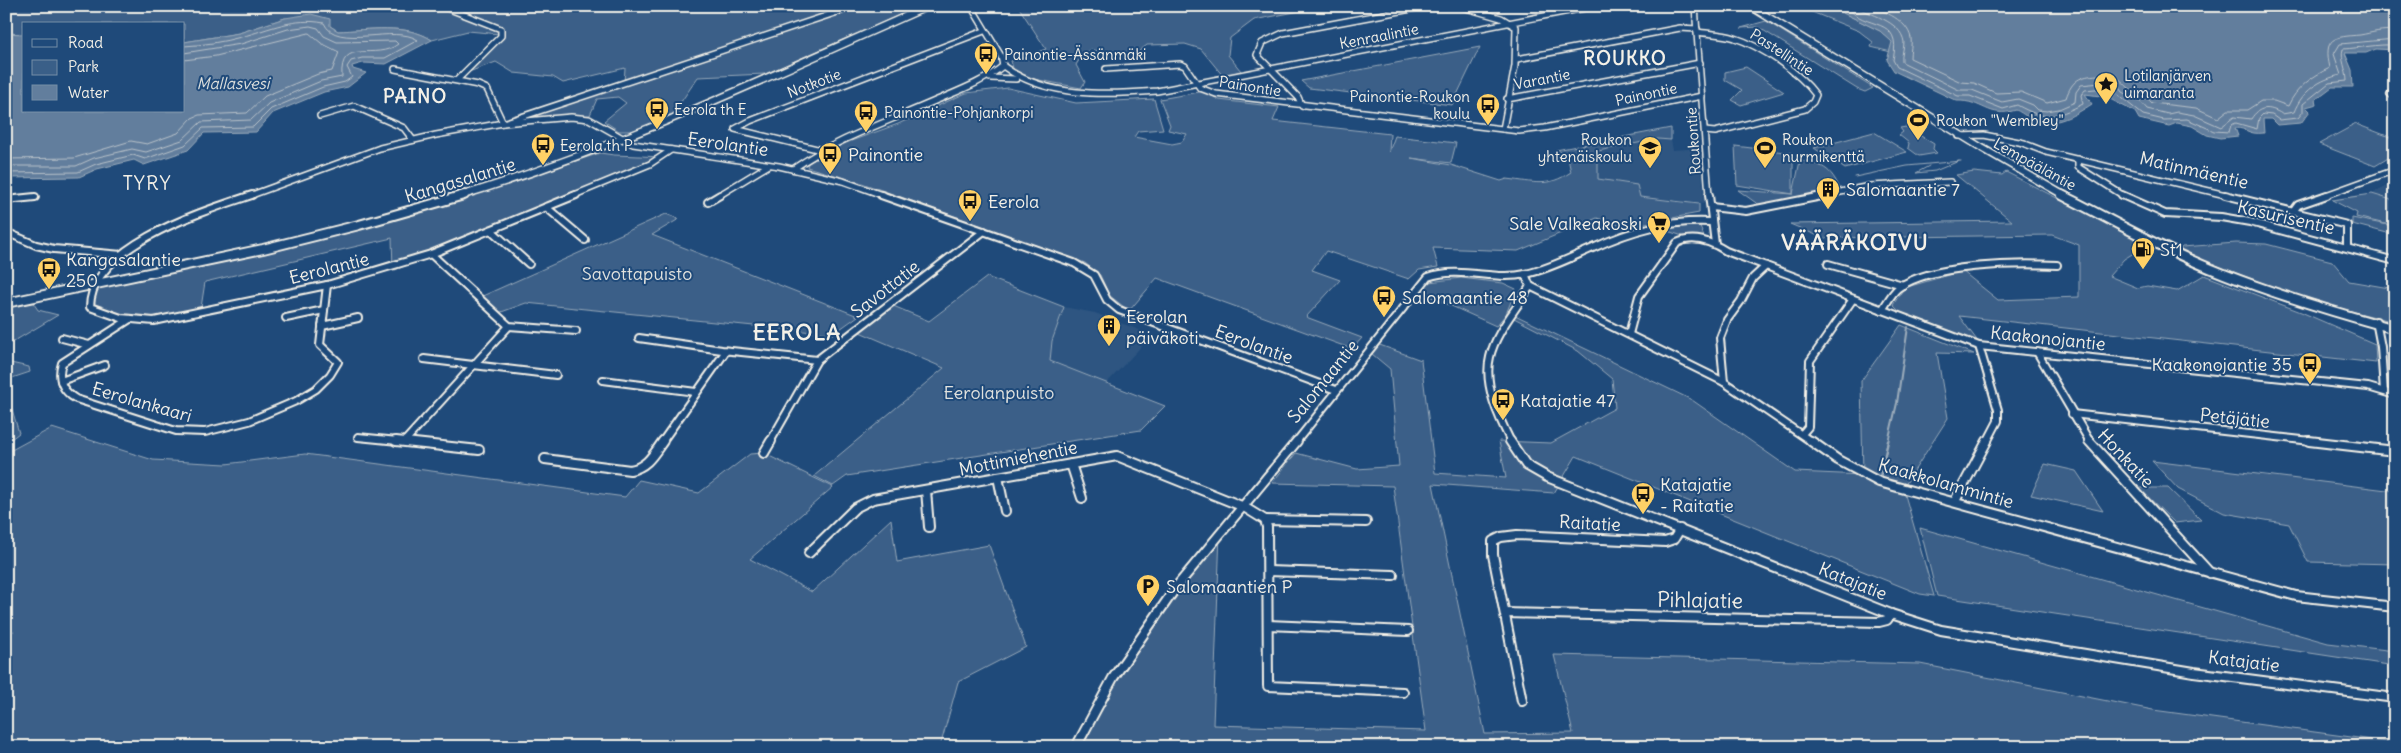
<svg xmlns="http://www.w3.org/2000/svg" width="2401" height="753" viewBox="0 0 2401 753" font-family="Delius,sans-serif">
<rect width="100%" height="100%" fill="#1f4a7a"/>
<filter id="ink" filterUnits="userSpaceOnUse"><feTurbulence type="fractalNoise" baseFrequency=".02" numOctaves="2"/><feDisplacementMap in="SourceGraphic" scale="10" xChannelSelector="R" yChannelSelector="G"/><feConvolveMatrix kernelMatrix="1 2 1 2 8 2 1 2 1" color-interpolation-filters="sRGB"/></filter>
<g filter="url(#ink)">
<g fill="#2d5581">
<path d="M1658 139 1671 140 1673 150 1701 148 1704 204 1640 197 1598 182V151Z"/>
<path d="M2395 180V201L2372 194Z"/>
<path d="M1064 307 1095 313 1152 335 1106 384 1050 361 1052 341Z"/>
</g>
<g fill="#3a5f88" stroke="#97a8b8">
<path d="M6 6H920L765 74 698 77 672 115 634 131H619L604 121 626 103 618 97 597 99 590 115 526 119 624 83 625 68 563 83 553 77 514 73 496 62 466 73 500 34 468 31 432 40C407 23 367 30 338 31L330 26 285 18 239 33 184 42V24H24V34L6 33Z"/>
<path d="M1018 6H1326L1254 20 1230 38 1228 55 1241 71 1223 76 1201 49 1185 44 1147 45 1134 55 1113 56 1091 49 1081 57 1076 65 1085 82 1081 88 1023 77 1014 72 1011 61 1046 49Z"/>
<path d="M1797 6H1842L1839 11 1880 31 1893 42 1891 52 1871 47 1873 42 1859 31Z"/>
<path d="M1766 21 1873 88 1865 92 1857 89 1758 27 1741 28Z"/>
<path d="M1480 47 1452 105 1309 88 1301 81Z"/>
<path d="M1746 67 1784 92 1741 105 1732 100 1742 90 1725 80V72Z"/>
<path d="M1008 88 1076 103 1154 99 1163 129 1138 131 1134 137 1172 144 1182 142 1187 134 1168 130 1170 125 1160 99 1205 91 1219 100 1279 107 1273 121 1390 134 1389 152 1395 136 1456 143 1451 163 1411 158 1451 165 1501 181 1507 179C1535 182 1547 188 1571 172L1567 154 1556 150 1671 128V140L1658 139 1598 151V179L1637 185 1640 197 1699 204V213L1624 227 1597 218 1518 251 1433 248 1438 267 1419 270 1409 279 1326 251 1312 270 1340 280 1306 317 1362 338 1352 349 1157 278 1129 311 1109 295 1100 275 1085 263 859 182 807 167 808 163 840 145 898 124 966 93Z"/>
<path d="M2356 124 2395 139V154L2375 166 2319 144Z"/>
<path d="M1906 127 1934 144 1933 149 1937 153 1919 156 1908 148 1909 143 1899 135 1903 132 1900 128Z"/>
<path d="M1874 132 1907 152 1845 169 1814 148Z"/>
<path d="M1735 146 1793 153V194L1800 161C1822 164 1831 168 1840 189L1759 205 1738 190 1793 194 1737 185Z"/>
<path d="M600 153 614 155 664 157 395 270 393 269 392 238 205 282 200 314 144 322 90 307 98 287 156 277 410 213 489 190Z"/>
<path d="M1974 172 2002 175 2006 172 2139 240 2142 248 2124 259 2109 276 2138 288 2147 286 2177 291 2204 275 2301 312 2375 344 2376 363 1959 316 1979 343 1900 312 1893 305 1904 288 1962 271 1998 300 2079 297V245L2052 235 1823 238 1790 224 2012 221 1956 175Z"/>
<path d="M2372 194 2395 201V218L2390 225 2356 217 2357 213 2332 200Z"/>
<path d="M666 214 679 219 652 235 858 316 833 334 526 303 496 314 478 298Z"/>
<path d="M2352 218 2393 226 2395 223V235L2352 224Z"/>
<path d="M1692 224 1700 226 1705 239 1686 237 1661 229Z"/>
<path d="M2236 243 2266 244 2332 261 2349 281 2395 289V322L2307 300 2179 251 2182 247Z"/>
<path d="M987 277 1064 307 1052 341 1050 361 1165 406 1141 430 847 476 833 486 814 476 944 368 855 330 891 305 929 321Z"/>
<path d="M1461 278 1503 283 1516 289 1506 314 1496 326 1420 292 1429 282Z"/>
<path d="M32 301 38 310 58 315 6 346V307Z"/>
<path d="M1513 314 1692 400 1795 472 1863 475 1861 381 1901 325 1974 354 1937 353 1948 418 1903 488 1934 596 1920 594 1576 456 1554 493 1433 484 1485 734 1573 733 1554 655 1920 664 2153 710 2395 743V747H1078L1113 678 1220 533 1213 725 1426 731 1393 486 1272 483 1296 453 1357 469 1399 466 1390 369 1372 354 1377 344 1421 360 1435 473 1506 478 1499 441 1551 443 1615 408 1612 379 1578 351 1512 317Z"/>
<path d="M6 362 29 367 30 372 6 380Z"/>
<path d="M6 389 19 433 6 443Z"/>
<path d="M52 428 153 460 226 464 305 454 625 497 639 480 699 493 750 454 763 453 833 487 750 559 812 592 891 519 897 562 989 545 1026 647 958 682 940 747H6V637L14 631H6V453Z"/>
<path d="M2152 461 2395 491V564L2308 562 2289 524 2224 513 2178 489Z"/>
<path d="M2045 464 2076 471 2103 511 2031 495Z"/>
<path d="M2139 488H2168L2201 520 2175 523Z"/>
<path d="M1920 528 2328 643 2395 651V666L1937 596Z"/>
</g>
<g fill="#627e9d" stroke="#9cacbb">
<path d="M1842 6H2395V50L2376 49 2366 53H2345L2352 70 2353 87H2332L2316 99 2317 104 2306 107 2310 111 2301 123 2277 125 2271 119H2263L2264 133C2247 135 2248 128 2235 128L2238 136 2220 138 2207 135 2192 126 2177 123 2169 126 2139 119 2135 112 2110 99V95L2105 93 2100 96 2085 94 2092 104C2075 115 2057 126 2036 121 2030 120 2023 113 2016 110 1988 119 1983 100 1957 101L1894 71 1887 60 1892 42 1880 31 1839 11Z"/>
<path d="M311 14 330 19V26L338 31C367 30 407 23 432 40L386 64 363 63 352 66 353 69 366 73 348 87 324 92 273 113 256 132 204 133 188 150 144 165 134 160 97 169 79 177 6 178V33L24 34V111H184V42L239 33 285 18Z"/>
</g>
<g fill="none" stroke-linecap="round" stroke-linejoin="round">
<g stroke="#bac3ca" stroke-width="1">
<path d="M1846 6C1865 32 1903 14 1893 60L1897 67 1958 96H1970L2003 109 2017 105C2046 121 2054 118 2083 104L2081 95 2085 90 2105 88 2112 90 2143 115 2164 120 2187 119 2214 131 2229 132 2231 125 2236 123 2257 129 2259 118 2263 114 2272 115 2279 120 2298 118 2303 112V104L2329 83 2347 81C2347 70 2340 59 2343 49 2361 48 2377 44 2395 45"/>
<path d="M1853 6C1869 14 1901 21 1904 42 1904 49 1901 55 1902 62L1959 90H1972L2002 102 2018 99 2033 105 2038 110 2047 111 2059 109 2075 102 2076 92 2081 85 2110 82 2117 85 2122 92 2141 102 2147 109 2168 114 2177 112 2194 115 2221 127 2234 117 2251 119C2259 106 2269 106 2282 114L2294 112C2302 91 2320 79 2341 75L2334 54 2340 44 2395 39"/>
<path d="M1871 6C1885 12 1907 20 1911 38 1912 44 1910 51 1910 58L1961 82 1974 83 1996 93 2021 92 2047 103 2066 98C2072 80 2080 76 2098 75 2104 75 2111 75 2117 78 2122 80 2125 85 2129 88 2138 93 2145 95 2152 103L2196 108 2218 118 2228 110H2247L2261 101H2274L2288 106C2296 88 2312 76 2330 68 2323 37 2334 37 2360 35 2372 33 2382 29 2395 31"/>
<path d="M6 159 74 158 131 141 147 144 178 133 192 118 199 115 247 113 265 96 318 74 332 71 339 52 321 43 309 33 216 56 184 60"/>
<path d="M6 166H76L94 158 132 149 146 152 182 140 201 122 251 120 269 103 321 81 342 77C339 36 376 62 398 44L395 41 337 42 324 36 318 28 310 26 288 29 241 44 184 53"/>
<path d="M6 173 78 172 96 164 133 155 145 159 185 145 203 128 253 127 271 109 323 87 345 82 352 77 347 67 351 61 362 58H385L418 40C395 24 336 51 324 23 294 17 270 29 241 37 223 42 203 45 184 46"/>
</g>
<g stroke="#9cacbb" stroke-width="1">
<path d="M1929 166 1916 173 1935 171 1959 161"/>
<path d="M1855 177 1907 166 1961 161"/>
</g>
<path stroke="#9cacbb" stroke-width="2" d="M1888 442 1897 403 1908 327"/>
<path stroke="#9cacbb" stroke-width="2.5" d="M1880 477 1888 441"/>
<g stroke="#f4f1e8" stroke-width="8">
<g id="minor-far2">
<path d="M442 6 501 29V36L457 80"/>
<path d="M971 6 1001 56 1003 66"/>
<path d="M1459 6 1501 18 1516 27 1515 66 1503 129"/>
<path d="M1695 6 1709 196"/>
<path d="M1697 32C1710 34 1723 34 1735 38 1761 46 1800 73 1816 95L1813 102 1805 109 1715 132 1705 131"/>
<path d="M1517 59 1680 28 1697 29"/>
<path d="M1003 66C1045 98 1106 95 1157 91L1595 6"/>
<path d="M395 69 478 85 487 89 503 123 571 117 589 119 633 144 779 166 843 181 885 196"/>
<path d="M1106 69 1180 64 1185 66 1200 88 1216 94 1519 131 1545 128 1702 96"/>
<path d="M990 78 1016 79"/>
<path d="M2395 89 2390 94 2395 97"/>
<path d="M1507 99 1700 63"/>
<path d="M1302 106 1298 97 1257 55 1262 43 1283 33 1427 6"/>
<path d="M320 116 354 106 404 128 413 140"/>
<path d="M1959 136 1984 135 2024 143"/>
<path d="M2020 142 2046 152 2230 196"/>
<path d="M821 150 735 129 750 121 984 31"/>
<path d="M2078 159V167L2124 196"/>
<path d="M793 169C836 139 887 122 935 101 958 91 983 82 1003 66"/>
<path d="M249 196 380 148 436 135 503 123 856 6"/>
<path d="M572 196 650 164 671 150"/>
<path d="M718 196 769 165"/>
<path d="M1821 196 1870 186 1950 182"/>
<path d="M2323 196 2395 170"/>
</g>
</g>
<g stroke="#f4f1e8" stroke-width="10">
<g id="minor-far1">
<path d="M252 195C204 211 91 245 90 307L121 318 154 321 327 285 431 254 576 195"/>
<path d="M881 195 1074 263 1094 275 1107 300 1119 310 1336 390"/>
<path d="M1709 195 1715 244"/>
<path d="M2122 195 2165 214 2221 217 2250 222 2395 261"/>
<path d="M2225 195 2347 225V247"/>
<path d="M6 200 35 197"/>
<path d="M708 202 720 195"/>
<path d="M546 207 585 240"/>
<path d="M1711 207 1746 211 1827 195"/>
<path d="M2295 209 2298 205 2327 195"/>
<path d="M491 230 529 264"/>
<path d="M6 232 36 245 54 249 122 255"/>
<path d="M431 254 509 326 576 331"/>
<path d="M1828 264 1903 285"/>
<path d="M1530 286 1724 382 1812 442"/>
<path d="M1882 310C1887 303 1891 294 1898 288 1930 264 2017 263 2057 265"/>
<path d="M286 318 324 310"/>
<path d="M130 319 62 363C57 378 62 391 76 399L176 431 205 432 249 421 296 401 316 389 330 375 338 362 320 345 327 285"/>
<path d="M2376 321 2381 347 2384 391"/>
<path d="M322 326 358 318"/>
<path d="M1629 334 1639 296 1677 243C1693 235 1712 242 1726 251L1979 346 2368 387 2395 395"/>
<path d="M62 338 89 345"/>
<path d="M639 338 722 350 817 360"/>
<path d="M1979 346 1998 410V421L1987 442"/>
<path d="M2037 352 2090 442"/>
<path d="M424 359 556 375"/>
<path d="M603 380 696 392"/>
<path d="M61 381 105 365"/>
<path d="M1724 382 1720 338 1727 320 1741 301 1753 278 1766 266"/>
<path d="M2072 414 2320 442"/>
<path d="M1802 434 1808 427 1810 361 1853 299"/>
<path d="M358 437 408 442"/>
<path d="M404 442 509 326"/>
<path d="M662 442 726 351"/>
<path d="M770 442 817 360 984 231"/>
<path d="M1296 442 1428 277C1461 266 1493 281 1526 274 1549 269 1572 257 1593 248 1632 230 1669 220 1711 222"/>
<path d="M1511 442C1499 418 1483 385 1490 357 1496 331 1517 309 1530 286L1525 274"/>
</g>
</g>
<g stroke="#f4f1e8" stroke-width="12">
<g id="minor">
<path d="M396 441 479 450"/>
<path d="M1510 441 1526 465 1547 477 1891 614 1941 630 2194 672 2395 698"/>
<path d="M1811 441 1838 460 1879 482 2296 596 2395 607"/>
<path d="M2089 441 2210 573"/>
<path d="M2309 441 2395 451"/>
<path d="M764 453 771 441"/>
<path d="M545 459 630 470C647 467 653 455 663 441"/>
<path d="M1071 464 1082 498"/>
<path d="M998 477 1005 511"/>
<path d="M926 490 929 527"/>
<path d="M1955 501 1987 441"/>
<path d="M1265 520 1366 522"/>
<path d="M809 553 855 508 873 499 1117 456 1244 507 1265 520 1267 527 1268 686 1403 692"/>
<path d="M1268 571 1393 575"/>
<path d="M1506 613 1879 622 1887 620 1891 614"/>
<path d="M1268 625 1408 631"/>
<path d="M1522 701 1493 555V541L1501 537 1517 535 1665 542 1674 539 1680 529"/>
<path d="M1076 747 1113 678 1177 586 1297 441"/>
</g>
</g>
<g stroke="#f4f1e8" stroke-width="9">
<g id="major-far1">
<path d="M1750 6 1982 148 2065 196"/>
<path d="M460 196C622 147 774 74 929 6"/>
</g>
</g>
<g stroke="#f4f1e8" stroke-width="12">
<g id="major">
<path d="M2062 195C2115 222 2168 252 2224 274 2280 296 2337 313 2395 329"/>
<path d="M6 303 263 249 359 225 464 195"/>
</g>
</g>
<use href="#minor-far2" stroke="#1f4a7a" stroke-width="5"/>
<use href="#minor-far1" stroke="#1f4a7a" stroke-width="6"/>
<use href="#minor" stroke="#1f4a7a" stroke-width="8"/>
<use href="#major-far1" stroke="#1f4a7a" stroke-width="6"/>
<use href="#major" stroke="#1f4a7a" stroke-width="8"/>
</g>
</g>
<defs>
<g id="bus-pin" transform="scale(1.25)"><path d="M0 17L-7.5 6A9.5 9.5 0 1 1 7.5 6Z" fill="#ffd166" stroke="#1f4a7a"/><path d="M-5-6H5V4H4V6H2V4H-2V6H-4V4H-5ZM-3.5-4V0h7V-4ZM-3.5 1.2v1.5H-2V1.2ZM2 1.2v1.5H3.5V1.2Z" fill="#111"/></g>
<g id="sight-pin" transform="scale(1.25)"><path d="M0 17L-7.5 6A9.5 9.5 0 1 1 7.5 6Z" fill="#ffd166" stroke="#1f4a7a"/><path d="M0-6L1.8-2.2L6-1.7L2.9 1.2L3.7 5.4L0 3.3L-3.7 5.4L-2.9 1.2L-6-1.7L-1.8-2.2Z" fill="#111"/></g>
<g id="stadium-pin" transform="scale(1.25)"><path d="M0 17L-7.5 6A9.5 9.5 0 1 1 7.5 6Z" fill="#ffd166" stroke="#1f4a7a"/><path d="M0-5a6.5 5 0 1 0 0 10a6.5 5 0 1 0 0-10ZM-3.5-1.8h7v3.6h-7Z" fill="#111"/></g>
<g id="school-pin" transform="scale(1.25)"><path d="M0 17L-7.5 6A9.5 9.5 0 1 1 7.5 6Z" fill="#ffd166" stroke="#1f4a7a"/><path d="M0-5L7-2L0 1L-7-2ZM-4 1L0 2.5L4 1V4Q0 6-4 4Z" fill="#111"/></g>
<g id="building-pin" transform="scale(1.25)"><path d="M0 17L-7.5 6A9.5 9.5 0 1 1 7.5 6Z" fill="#ffd166" stroke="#1f4a7a"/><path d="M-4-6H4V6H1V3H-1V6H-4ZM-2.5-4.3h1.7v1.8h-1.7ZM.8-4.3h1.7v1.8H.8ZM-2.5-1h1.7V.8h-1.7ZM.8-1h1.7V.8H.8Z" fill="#111"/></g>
<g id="supermarket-pin" transform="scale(1.25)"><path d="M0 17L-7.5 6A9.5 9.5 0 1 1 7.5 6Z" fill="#ffd166" stroke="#1f4a7a"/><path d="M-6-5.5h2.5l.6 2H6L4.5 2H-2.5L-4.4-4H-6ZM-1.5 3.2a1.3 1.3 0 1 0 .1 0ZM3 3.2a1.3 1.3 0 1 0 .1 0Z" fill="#111"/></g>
<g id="fuel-pin" transform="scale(1.25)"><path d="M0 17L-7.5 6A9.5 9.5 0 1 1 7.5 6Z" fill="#ffd166" stroke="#1f4a7a"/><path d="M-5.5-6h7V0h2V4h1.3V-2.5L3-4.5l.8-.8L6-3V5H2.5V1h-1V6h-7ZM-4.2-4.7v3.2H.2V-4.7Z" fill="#111"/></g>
<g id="parking-pin" transform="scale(1.25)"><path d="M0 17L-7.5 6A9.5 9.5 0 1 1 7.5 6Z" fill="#ffd166" stroke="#1f4a7a"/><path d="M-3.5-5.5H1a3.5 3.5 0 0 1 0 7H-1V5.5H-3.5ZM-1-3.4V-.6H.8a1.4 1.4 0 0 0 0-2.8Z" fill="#111"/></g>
</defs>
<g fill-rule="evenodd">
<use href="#bus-pin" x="986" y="54"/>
<use href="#sight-pin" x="2106" y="84"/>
<use href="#bus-pin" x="1488" y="105"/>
<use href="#bus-pin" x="657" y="109"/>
<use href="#bus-pin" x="866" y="112"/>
<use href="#stadium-pin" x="1918" y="120"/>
<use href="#bus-pin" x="543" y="145"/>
<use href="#school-pin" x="1650" y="148"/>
<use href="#stadium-pin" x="1765" y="148"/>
<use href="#bus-pin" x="830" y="154"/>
<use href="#building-pin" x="1828" y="189"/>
<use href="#bus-pin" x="970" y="201"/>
<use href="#supermarket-pin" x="1659" y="223"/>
<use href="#fuel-pin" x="2143" y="249"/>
<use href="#bus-pin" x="49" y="269"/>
<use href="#bus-pin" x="1384" y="297"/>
<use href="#building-pin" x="1109" y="326"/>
<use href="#bus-pin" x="2310" y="364"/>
<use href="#bus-pin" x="1503" y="400"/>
<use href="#bus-pin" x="1643" y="494"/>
<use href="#parking-pin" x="1148" y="586"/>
</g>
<g text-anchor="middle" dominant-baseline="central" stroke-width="4" stroke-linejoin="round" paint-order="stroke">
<g font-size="15" fill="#f4f1e8" stroke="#1f4a7a">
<text transform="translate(1379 36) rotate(-11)">Kenraalintie</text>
<text transform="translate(1782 52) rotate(33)">Pastellintie</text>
<text transform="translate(1542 79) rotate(-11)">Varantie</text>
<text transform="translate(814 83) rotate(-21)">Notkotie</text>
<text transform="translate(1250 86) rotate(9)">Painontie</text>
<text transform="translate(1646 94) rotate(-12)">Painontie</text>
<text transform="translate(1693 141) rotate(-94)">Roukontie</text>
<text transform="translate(2035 164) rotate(29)">Lempääläntie</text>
</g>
<g font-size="15" fill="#f4f1e8" stroke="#1f4a7a" text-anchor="start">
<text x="1004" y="54">Painontie-Ässänmäki</text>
<text x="2124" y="75">Lotilanjärven<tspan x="2124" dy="17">uimaranta</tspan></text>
<text x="1470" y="96" text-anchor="end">Painontie-Roukon<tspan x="1470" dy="17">koulu</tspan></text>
<text x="674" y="109">Eerola th E</text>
<text x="884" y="112">Painontie-Pohjankorpi</text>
<text x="1936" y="120">Roukon "Wembley"</text>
<text x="1632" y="139" text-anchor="end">Roukon<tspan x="1632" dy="17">yhtenäiskoulu</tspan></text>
<text x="1782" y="139">Roukon<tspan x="1782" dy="17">nurmikenttä</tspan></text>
<text x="560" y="145">Eerola th P</text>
</g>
<g font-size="16" font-style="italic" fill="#dee0dd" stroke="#1f4a7a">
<text x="233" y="83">Mallasvesi</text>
</g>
<g font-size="18" fill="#f4f1e8" stroke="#1f4a7a">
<text transform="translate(728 144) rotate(8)">Eerolantie</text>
<text transform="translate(2194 170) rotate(13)">Matinmäentie</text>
<text transform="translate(460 180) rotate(-17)">Kangasalantie</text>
<text transform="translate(2286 217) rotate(13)">Kasurisentie</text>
<text transform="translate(329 268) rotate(-14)">Eerolantie</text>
<text transform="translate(885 289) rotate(-38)">Savottatie</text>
<text transform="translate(2048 338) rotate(6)">Kaakonojantie</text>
<text transform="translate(1254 344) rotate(20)">Eerolantie</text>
<text transform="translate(1323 381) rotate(-51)">Salomaantie</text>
<text transform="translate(142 402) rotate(16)">Eerolankaari</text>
<text transform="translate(2235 418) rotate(6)">Petäjätie</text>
<text transform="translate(1018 458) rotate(-11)">Mottimiehentie</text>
<text transform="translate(2126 458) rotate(47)">Honkatie</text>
<text transform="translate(1946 483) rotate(16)">Kaakkolammintie</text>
<text transform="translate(1590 523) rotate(3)">Raitatie</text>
<text transform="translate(1853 581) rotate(22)">Katajatie</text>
<text transform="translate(2244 661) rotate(7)">Katajatie</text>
</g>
<g font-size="18" fill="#f4f1e8" stroke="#1f4a7a" text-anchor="start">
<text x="848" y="154">Painontie</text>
<text x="1846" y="189">Salomaantie 7</text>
<text x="988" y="201">Eerola</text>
<text x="1642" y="223" text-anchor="end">Sale Valkeakoski</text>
<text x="2160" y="249">St1</text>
<text x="66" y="259">Kangasalantie<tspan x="66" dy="21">250</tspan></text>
<text x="1402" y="297">Salomaantie 48</text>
<text x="1126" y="316">Eerolan<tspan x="1126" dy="21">päiväkoti</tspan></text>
<text x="2292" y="364" text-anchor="end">Kaakonojantie 35</text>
<text x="1520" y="400">Katajatie 47</text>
<text x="1660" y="484">Katajatie<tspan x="1660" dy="21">- Raitatie</tspan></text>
<text x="1166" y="586">Salomaantien P</text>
</g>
<g font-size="18" fill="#e1e2de" stroke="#1f4a7a">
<text x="637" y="273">Savottapuisto</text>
<text x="999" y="392">Eerolanpuisto</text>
</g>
<g font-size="19" font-weight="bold" letter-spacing="1" fill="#f4f1e8" stroke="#1f4a7a">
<text x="1625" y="58">ROUKKO</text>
<text x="415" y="96">PAINO</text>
</g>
<g font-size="20" letter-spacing="1" fill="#f4f1e8" stroke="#1f4a7a">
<text x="147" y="182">TYRY</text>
</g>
<g font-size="21" fill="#f4f1e8" stroke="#1f4a7a">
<text transform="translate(1700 600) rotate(1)">Pihlajatie</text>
</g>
<g font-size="22" font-weight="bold" letter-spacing="1" fill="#f4f1e8" stroke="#1f4a7a">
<text x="1855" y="242">VÄÄRÄKOIVU</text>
<text x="797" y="332">EEROLA</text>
</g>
</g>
<rect width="2401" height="753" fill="none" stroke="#1f4a7a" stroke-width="25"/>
<rect x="12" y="12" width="2376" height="728" fill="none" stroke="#f4f1e8" stroke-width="2" filter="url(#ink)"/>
<rect x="22" y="22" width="162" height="90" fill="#1f4a7a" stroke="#748da6"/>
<rect x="32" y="39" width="25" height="8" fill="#1f4a7a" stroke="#748da6"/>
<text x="68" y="48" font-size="15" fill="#f4f1e8">Road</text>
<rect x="32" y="60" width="25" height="15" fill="#3a5f88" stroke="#748da6"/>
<text x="68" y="72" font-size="15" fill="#f4f1e8">Park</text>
<rect x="32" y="85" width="25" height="15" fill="#627e9d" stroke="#748da6"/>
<text x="68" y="98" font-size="15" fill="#f4f1e8">Water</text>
</svg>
